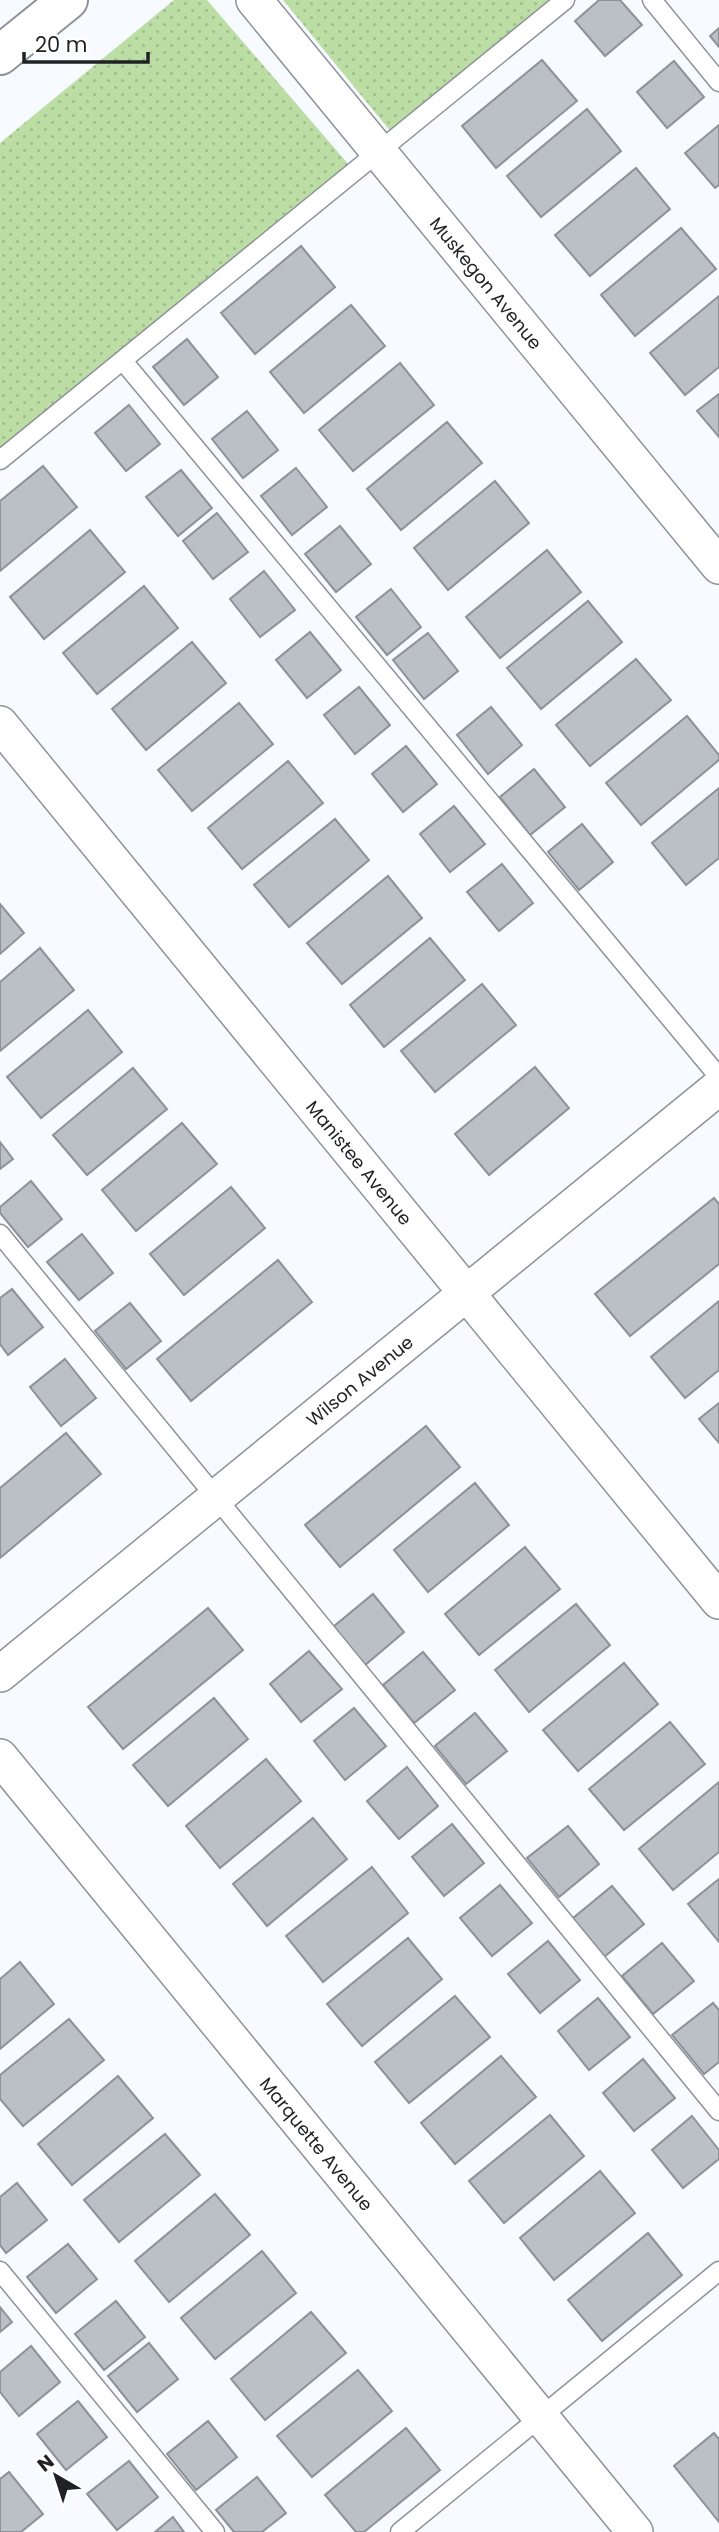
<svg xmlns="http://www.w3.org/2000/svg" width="719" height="2532" viewBox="0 0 719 2532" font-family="Poppins,sans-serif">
<defs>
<pattern id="grass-dots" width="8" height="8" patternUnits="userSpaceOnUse" patternTransform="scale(1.75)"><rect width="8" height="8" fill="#bcdea5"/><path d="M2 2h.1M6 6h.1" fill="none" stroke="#a1be8e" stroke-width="1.8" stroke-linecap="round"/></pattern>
</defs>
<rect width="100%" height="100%" fill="#f7fafe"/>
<g fill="url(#grass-dots)">
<path d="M174 0H207L349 165 0 448V143Z"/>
<path d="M283 0H553L391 132Z"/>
</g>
<g fill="#bbc0c6" stroke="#8d9298" stroke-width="2">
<path d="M599 0H620L642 25 605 56 575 21Z"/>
<path d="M719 28V47L710 36Z"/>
<path d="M542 60 577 101 496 168 462 126Z"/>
<path d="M674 61 704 97 667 128 637 92Z"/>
<path d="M587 109 621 151 541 217 507 176Z"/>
<path d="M719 125V185L715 188 685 153Z"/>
<path d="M636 168 670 209 590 276 555 235Z"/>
<path d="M681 228 716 269 635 336 601 295Z"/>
<path d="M301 246 335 287 255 354 221 313Z"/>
<path d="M719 296V367L685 395 650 353Z"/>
<path d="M351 305 385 346 304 413 270 372Z"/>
<path d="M187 339 218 377 184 405 153 367Z"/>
<path d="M400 363 434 405 353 471 319 430Z"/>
<path d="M719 394V437L697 411Z"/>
<path d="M129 405 160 444 126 471 95 433Z"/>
<path d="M247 411 278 450 243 478 212 439Z"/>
<path d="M447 422 482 463 401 530 367 489Z"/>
<path d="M43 466 77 507 0 571V501Z"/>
<path d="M296 468 327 507 292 535 261 496Z"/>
<path d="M181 470 212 508 178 536 146 497Z"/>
<path d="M495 481 529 523 448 590 414 548Z"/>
<path d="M217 513 248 552 213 579 183 541Z"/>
<path d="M340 526 371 564 336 592 305 554Z"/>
<path d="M90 530 125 572 44 639 10 597Z"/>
<path d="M547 550 581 592 500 658 466 617Z"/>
<path d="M264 571 295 610 260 637 230 599Z"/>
<path d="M144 586 178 628 97 694 63 653Z"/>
<path d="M391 589 421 627 387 655 356 617Z"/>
<path d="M588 601 622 642 541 709 507 668Z"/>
<path d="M310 632 341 670 307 698 276 660Z"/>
<path d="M428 633 458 671 424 699 393 660Z"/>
<path d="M192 642 226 683 146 750 112 709Z"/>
<path d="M636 659 671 700 590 766 556 725Z"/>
<path d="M359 687 390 725 355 754 324 715Z"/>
<path d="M239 703 273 744 192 811 158 770Z"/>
<path d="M491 707 522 745 488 774 457 735Z"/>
<path d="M687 716 719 755V760L641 825 606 783Z"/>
<path d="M406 746 437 784 403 812 372 774Z"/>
<path d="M288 761 323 803 242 869 208 828Z"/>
<path d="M534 769 565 807 530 835 500 797Z"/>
<path d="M719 788V858L686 885 652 843Z"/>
<path d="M454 806 485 844 450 872 420 834Z"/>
<path d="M335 819 369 860 289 927 254 885Z"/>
<path d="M582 824 613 862 579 890 548 852Z"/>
<path d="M502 864 533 903 499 931 467 892Z"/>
<path d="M388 876 422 918 342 984 307 943Z"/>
<path d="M0 904 24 933 0 954Z"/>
<path d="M430 938 465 980 384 1047 350 1005Z"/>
<path d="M40 948 74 990 0 1051V982Z"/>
<path d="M482 984 516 1025 435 1092 401 1051Z"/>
<path d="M88 1010 122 1052 41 1118 7 1077Z"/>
<path d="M535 1067 569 1108 489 1175 455 1134Z"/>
<path d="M133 1068 167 1109 87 1175 53 1135Z"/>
<path d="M182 1123 217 1164 136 1231 102 1190Z"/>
<path d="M0 1142 13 1159 0 1169Z"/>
<path d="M31 1181 62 1219 28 1247 0 1213V1207Z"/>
<path d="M231 1187 265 1228 184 1295 150 1254Z"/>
<path d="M714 1198 719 1204V1264L630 1336 595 1294Z"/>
<path d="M82 1234 113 1273 79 1300 47 1262Z"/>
<path d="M278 1260 312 1302 191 1401 157 1359Z"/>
<path d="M12 1289 43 1327 8 1355 0 1344V1298Z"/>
<path d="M719 1301V1370L685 1398 651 1357Z"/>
<path d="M130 1303 161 1341 126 1369 95 1331Z"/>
<path d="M65 1359 96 1398 61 1426 30 1387Z"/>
<path d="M719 1403V1443L699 1419Z"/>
<path d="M426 1426 460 1467 340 1567 305 1525Z"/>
<path d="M66 1433 101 1474 0 1558V1488Z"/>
<path d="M475 1483 509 1525 428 1592 394 1550Z"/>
<path d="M525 1547 560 1589 479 1655 445 1614Z"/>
<path d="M373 1594 404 1632 364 1666 333 1627Z"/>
<path d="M576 1604 610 1645 529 1712 495 1670Z"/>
<path d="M208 1608 243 1650 123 1749 88 1707Z"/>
<path d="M309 1651 342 1689 301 1722 270 1684Z"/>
<path d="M423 1652 455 1690 414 1723 383 1685Z"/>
<path d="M624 1663 658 1704 578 1771 543 1730Z"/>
<path d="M214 1698 248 1739 168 1806 133 1765Z"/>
<path d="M354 1708 386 1746 345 1780 314 1741Z"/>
<path d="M475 1713 507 1751 466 1784 435 1746Z"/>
<path d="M670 1722 705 1764 624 1830 589 1789Z"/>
<path d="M266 1759 301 1801 220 1868 186 1826Z"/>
<path d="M407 1767 438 1806 399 1839 367 1801Z"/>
<path d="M719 1782V1852L673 1890 639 1849Z"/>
<path d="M313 1818 347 1859 267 1926 233 1884Z"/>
<path d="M452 1824 484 1863 444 1896 412 1857Z"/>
<path d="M568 1826 599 1864 559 1897 527 1858Z"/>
<path d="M372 1867 408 1913 323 1982 286 1936Z"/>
<path d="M719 1879V1942L688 1904Z"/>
<path d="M500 1885 532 1923 492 1956 460 1918Z"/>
<path d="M612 1886 644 1924 604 1957 572 1919Z"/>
<path d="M408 1938 442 1979 362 2046 327 2004Z"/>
<path d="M548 1941 580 1980 540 2013 508 1974Z"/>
<path d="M662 1943 694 1981 653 2014 622 1976Z"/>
<path d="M20 1962 54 2004 0 2049V1979Z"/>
<path d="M455 1996 490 2037 409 2103 375 2062Z"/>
<path d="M598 1998 630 2037 589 2070 558 2031Z"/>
<path d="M713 2003 719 2010V2062L704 2074 672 2035Z"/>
<path d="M69 2019 104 2060 23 2126 0 2099V2075Z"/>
<path d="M501 2056 536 2097 455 2164 421 2123Z"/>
<path d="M643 2059 675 2098 634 2131 603 2093Z"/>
<path d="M118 2076 153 2118 72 2185 38 2144Z"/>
<path d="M550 2115 584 2156 504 2223 469 2181Z"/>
<path d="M692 2116 719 2150V2159L683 2188 652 2150Z"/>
<path d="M165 2134 200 2175 119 2242 84 2200Z"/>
<path d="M600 2171 635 2213 554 2280 520 2238Z"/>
<path d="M17 2183 47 2220 6 2253 0 2245V2197Z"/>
<path d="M215 2194 250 2235 169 2302 135 2261Z"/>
<path d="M648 2233 682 2275 602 2341 568 2300Z"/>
<path d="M68 2244 97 2279 56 2313 27 2277Z"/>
<path d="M262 2251 296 2293 215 2359 181 2318Z"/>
<path d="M116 2301 145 2337 104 2370 75 2334Z"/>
<path d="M0 2307 12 2322 0 2332Z"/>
<path d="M311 2312 346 2353 265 2420 231 2379Z"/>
<path d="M149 2343 178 2379 137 2412 108 2376Z"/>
<path d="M31 2346 60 2382 19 2416 0 2392V2372Z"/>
<path d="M358 2370 392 2411 312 2477 277 2436Z"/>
<path d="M78 2401 107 2437 66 2470 37 2434Z"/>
<path d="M208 2421 237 2457 196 2490 167 2454Z"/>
<path d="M406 2428 440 2470 364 2532H356L325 2495Z"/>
<path d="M714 2433 719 2439V2522L674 2466Z"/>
<path d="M129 2461 158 2497 117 2530 87 2494Z"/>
<path d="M9 2472 43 2514 21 2532H0V2479Z"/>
<path d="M257 2477 286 2513 262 2532H234L216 2510Z"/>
<path d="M173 2517 184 2532H155Z"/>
</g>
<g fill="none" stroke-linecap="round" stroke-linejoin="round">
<g stroke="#8e9399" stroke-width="21">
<g id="lane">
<path d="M652 0 719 82"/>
<path d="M123 361 719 1077"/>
<path d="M0 460 565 0"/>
<path d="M0 1234 719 2111"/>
<path d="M0 2271 215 2532"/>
<path d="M400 2532 719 2271"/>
</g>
</g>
<g stroke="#8e9399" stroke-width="38">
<g id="street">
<path id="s1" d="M254 0 719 566"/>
<path id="s2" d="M0 724 719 1601"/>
<path id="s3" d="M0 1674 719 1087"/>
<path id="s4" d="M0 1757 635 2532"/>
</g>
</g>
<g stroke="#8e9399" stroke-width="42">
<path id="secondary" d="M0 55 68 0"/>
</g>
<use href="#lane" stroke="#fff" stroke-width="18"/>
<use href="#street" stroke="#fff" stroke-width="35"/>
<use href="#secondary" stroke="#fff" stroke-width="38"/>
</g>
<g text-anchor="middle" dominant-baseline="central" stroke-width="5" stroke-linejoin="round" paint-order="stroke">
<g font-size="18" fill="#1f2124" stroke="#fff">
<text stroke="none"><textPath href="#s1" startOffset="366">Muskegon Avenue</textPath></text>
<text stroke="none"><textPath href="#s2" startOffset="567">Manistee Avenue</textPath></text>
<text stroke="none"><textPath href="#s3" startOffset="464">Wilson Avenue</textPath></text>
<text stroke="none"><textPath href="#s4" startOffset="500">Marquette Avenue</textPath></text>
</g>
</g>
<g transform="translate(56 2476) rotate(321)" stroke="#ffffff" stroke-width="5" paint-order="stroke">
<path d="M0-5L12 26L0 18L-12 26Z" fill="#1f2124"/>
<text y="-10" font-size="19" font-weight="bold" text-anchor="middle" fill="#1f2124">N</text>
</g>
<path d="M24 52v10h124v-10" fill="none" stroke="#1f2124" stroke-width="3.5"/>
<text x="35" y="52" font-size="21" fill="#1f2124" stroke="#ffffff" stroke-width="5" paint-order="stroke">20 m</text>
</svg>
